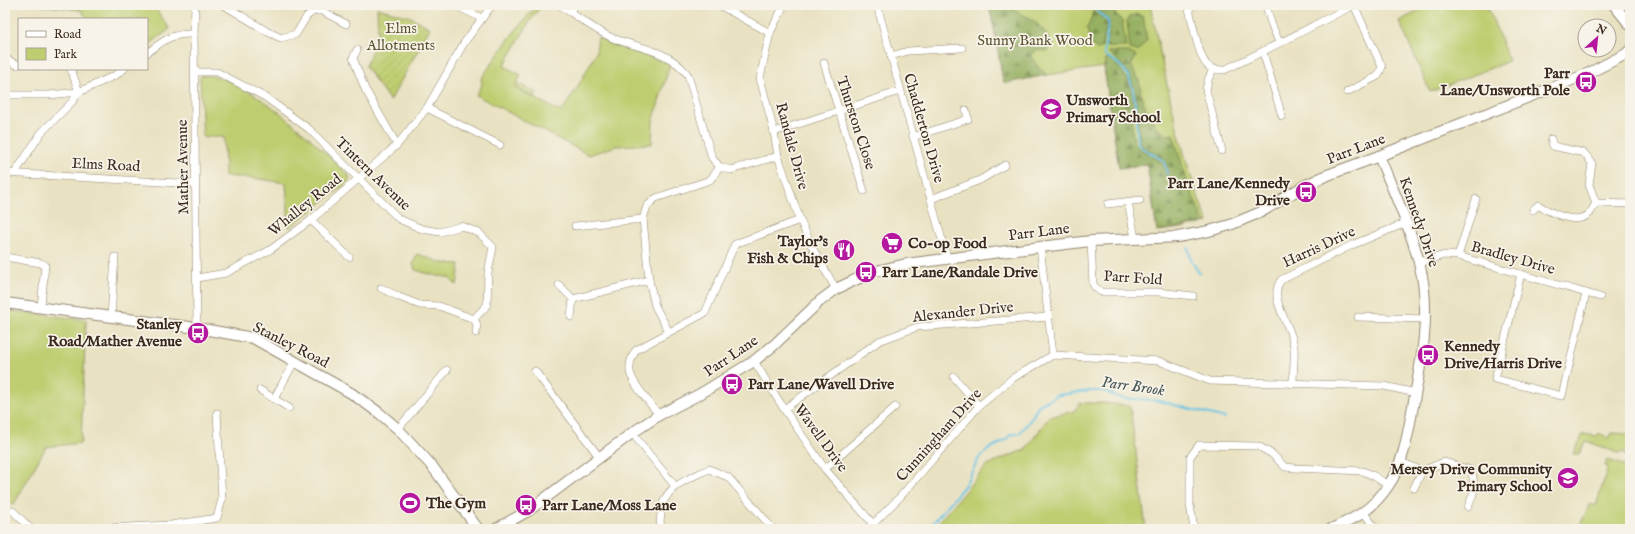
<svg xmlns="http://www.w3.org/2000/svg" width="1635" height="534" viewBox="0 0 1635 534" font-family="'IM FELL English',serif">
<defs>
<pattern id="forest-firs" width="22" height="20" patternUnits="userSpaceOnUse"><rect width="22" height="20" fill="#96b062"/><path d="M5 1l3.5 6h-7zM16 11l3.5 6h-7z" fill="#7c8f50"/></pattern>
<pattern id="garden-furrows" width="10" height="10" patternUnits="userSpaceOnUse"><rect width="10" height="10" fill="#becd6f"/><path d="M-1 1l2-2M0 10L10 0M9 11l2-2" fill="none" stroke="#a4b060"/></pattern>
</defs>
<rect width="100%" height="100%" fill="#f7f3e8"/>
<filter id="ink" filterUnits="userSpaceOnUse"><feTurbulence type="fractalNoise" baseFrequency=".025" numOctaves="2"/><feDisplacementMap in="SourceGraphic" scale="8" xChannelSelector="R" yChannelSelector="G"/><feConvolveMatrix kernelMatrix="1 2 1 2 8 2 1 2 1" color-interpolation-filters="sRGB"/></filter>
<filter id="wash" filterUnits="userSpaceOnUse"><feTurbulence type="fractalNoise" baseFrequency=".012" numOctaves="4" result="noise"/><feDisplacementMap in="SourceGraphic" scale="16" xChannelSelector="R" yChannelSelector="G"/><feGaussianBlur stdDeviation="0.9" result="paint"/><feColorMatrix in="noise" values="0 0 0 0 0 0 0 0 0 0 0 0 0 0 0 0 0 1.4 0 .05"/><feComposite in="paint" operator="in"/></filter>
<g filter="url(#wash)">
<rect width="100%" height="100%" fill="#e9e2c2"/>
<g fill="#becd6f" stroke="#7c7c46">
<path d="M42 5H153L170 29 147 46V19H88L81 10Z"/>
<path d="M537 5H542L530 21 504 66 521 75 515 88 561 112 577 88 596 53 598 37 610 44 670 64 653 122 652 144 616 146 589 155 476 95 482 85 481 79 510 37Z"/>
<path d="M989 5H1150C1166 78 1179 153 1208 222L1183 228 1157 231 1147 164 1119 168 1104 67 1003 81 996 38Z"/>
<path d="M1431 5H1487L1509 61 1430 92 1399 21Z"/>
<path d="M202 75C247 74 316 144 348 174L350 178 349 181 289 228 286 183 260 179 225 176 224 137H203L200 78Z"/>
<path d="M518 84 537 93 535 97 516 88Z"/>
<path d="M417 254 443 263 460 264 457 285 454 283 448 277 437 276 415 270 413 264Z"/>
<path d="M5 310 86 320 81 443 46 447 14 504 5 503Z"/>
<path d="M1080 403H1105L1130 406 1146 529H933L987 465 1026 449 1049 417 1074 411Z"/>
<path d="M1599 433 1609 438 1612 433 1630 434V456L1624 455 1623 451 1620 454 1586 441 1579 454H1573L1583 434 1597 436Z"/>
<path d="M1607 460 1624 465 1625 468 1628 466 1630 467V529H1578L1590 504 1596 506 1608 467 1605 466Z"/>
</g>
<g fill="url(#forest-firs)" stroke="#686d40">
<path d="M989 5H1007C1014 11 1022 14 1029 18 1039 24 1047 34 1052 44L1048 51 1037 50 1030 55 1038 67 1047 75 1011 82 1005 83 1003 81 996 38Z"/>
<path d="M1092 5H1104L1106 7 1111 5H1117L1113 10 1122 21 1126 47H1107L1105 43 1110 32 1109 20Z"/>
<path d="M1093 11 1107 22C1107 31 1102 38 1102 47L1098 49 1091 45 1087 28 1090 22Z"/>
<path d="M1137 14 1143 17 1147 40 1138 51 1130 49 1127 21 1130 17Z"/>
<path d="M1108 52H1128L1136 56 1131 65 1139 80 1141 95 1147 112 1157 128 1167 135 1173 134 1188 184 1204 223 1157 231 1147 164 1119 168 1104 67 1106 58 1114 61 1128 80 1133 98 1132 133 1137 147 1162 162 1166 175H1169L1165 160 1140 145C1133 104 1146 83 1108 52Z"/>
</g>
<path fill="url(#garden-furrows)" stroke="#7c7c46" d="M377 8 411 17 430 28 390 101 365 66 378 37Z"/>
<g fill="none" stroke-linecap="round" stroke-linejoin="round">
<g stroke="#67c4e5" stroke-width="2">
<path d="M1090 5 1108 21C1108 33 1104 43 1104 55 1145 74 1131 110 1139 146L1164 161 1167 174"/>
<path d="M1188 248 1191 260 1199 273"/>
<path d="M928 529 965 485 979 458 989 449 1006 440 1010 435 1020 433 1031 419 1039 405 1058 395 1089 391H1105L1117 397 1126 399H1140L1159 401 1225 418"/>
</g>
</g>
</g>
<g filter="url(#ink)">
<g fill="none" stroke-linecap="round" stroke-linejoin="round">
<g stroke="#928670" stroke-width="8">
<g id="street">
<path d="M195 5 194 34 197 328"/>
<path d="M224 5 268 32 281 38 296 34 307 16 314 11H322L346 24"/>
<path d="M455 5 481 18"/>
<path d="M560 5C578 17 595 31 615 39 642 49 669 50 688 75L712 158 720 167"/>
<path d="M719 5 770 33"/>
<path d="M784 5 770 33 760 78 774 132 778 156 800 220 814 251 836 289"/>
<path d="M877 5 947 258"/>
<path d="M1188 5C1192 19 1198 56 1207 65 1211 69 1218 70 1224 70 1268 50 1310 27 1354 5"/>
<path d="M1266 5 1271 23 1279 42"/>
<path d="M570 12 575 5"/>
<path d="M357 50 353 58 365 89 397 145"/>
<path d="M1263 52 1282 116"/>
<path d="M147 53C165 40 171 33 194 34"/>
<path d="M891 56 908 51 962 48"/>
<path d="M5 58 17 65 19 64"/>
<path d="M824 63 864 191"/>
<path d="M71 69 79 92"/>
<path d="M1213 69 1208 80 1206 90 1222 151"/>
<path d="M195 72H217L265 97 309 129 399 219 422 229 440 232 462 226 479 233 493 247 488 273 487 305 474 319 477 325 476 333"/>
<path d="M1347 92 1378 76 1382 67 1354 5"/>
<path d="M5 95H49L79 92 116 75 124 69"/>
<path d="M427 108 500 145"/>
<path d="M774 132 900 91"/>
<path d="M913 137 968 119 966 110"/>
<path d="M1551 139 1553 146 1584 153 1592 163 1589 185 1596 203"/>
<path d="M720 167 731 170 778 156"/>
<path d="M5 173 195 184"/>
<path d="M15 173 41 133 72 102 79 92"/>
<path d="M931 199 980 180 1005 165"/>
<path d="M1128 202 1135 238"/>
<path d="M1108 204 1140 200"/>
<path d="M1533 210 1538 205C1550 212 1576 226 1589 214 1592 211 1594 206 1596 203L1630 204"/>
<path d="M311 220 349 257"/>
<path d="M575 226 643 219"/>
<path d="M1091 241 1093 284 1095 287 1101 292H1158L1193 296"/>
<path d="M1040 247 1053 355"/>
<path d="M1458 256 1476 199"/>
<path d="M5 257 41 263 45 265 41 307"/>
<path d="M1419 263 1444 255 1458 256 1600 297"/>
<path d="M1521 274 1495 379 1562 396 1586 293"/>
<path d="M197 278 226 273 270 250 311 220 397 145 427 108 464 43 492 5"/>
<path d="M559 285 573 299 571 317"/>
<path d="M381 288 399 297 420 305 439 306 474 319"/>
<path d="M573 299 649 280"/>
<path d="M111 317 115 257"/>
<path d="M1358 317 1426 319"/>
<path d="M669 332 655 306 649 280 643 219 647 206 656 198 710 180 720 167"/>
<path d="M754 361 784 409 825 469 873 524"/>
<path d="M535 371 600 458"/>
<path d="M954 377 979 406"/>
<path d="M1293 384C1293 372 1295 359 1294 347 1292 325 1267 299 1281 280L1352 245 1406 223"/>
<path d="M260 390 289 408"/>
<path d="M274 399 294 362"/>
<path d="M784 409 879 341 917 327 1049 317"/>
<path d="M659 415C652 405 631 383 630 371 629 363 632 356 636 350L705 313 735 244 800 220"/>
<path d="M398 429 447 370"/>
<path d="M632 433 675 486"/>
<path d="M1401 462 1422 471 1444 462 1471 470C1476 487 1475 491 1468 507"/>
<path d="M825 469 895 407"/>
<path d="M1414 488 1422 471"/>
<path d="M5 510 13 511 31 529"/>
<path d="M1364 513 1376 529"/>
<path d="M85 529 171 525 217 518 222 499 217 413"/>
<path d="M663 529C659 524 660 520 661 514 662 487 688 479 709 469L728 477 773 529"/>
<path d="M866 529 873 524 900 497 979 406 1013 378 1053 355 1159 361 1210 381 1384 386 1416 393"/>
<path d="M1194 529 1190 505V457L1199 445 1258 446 1272 454 1285 467 1295 468 1363 471 1374 476 1389 486"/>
</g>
</g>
<g stroke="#928670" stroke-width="12">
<g id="secondary">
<path d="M1614 5 1630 25"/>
<path d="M5 303 197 328 253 338 351 393 378 412 398 429 432 466 478 529"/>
<path d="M496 529 528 511 632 433 659 415 700 394 754 361 774 345 820 301 836 289 872 272 906 264 1040 247 1091 241 1178 237 1209 231 1230 225 1261 212 1304 186 1325 176 1379 156 1587 74 1626 54 1630 50"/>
<path d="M1331 529C1356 518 1372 510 1388 486 1404 463 1408 433 1413 406 1421 363 1430 320 1422 276 1414 235 1395 195 1379 156"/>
</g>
</g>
<use href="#street" stroke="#fff" stroke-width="7"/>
<use href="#secondary" stroke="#fff" stroke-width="10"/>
</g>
</g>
<defs>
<g id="bus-disc" transform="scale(1.15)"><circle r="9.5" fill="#b5179e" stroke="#f7f3e8"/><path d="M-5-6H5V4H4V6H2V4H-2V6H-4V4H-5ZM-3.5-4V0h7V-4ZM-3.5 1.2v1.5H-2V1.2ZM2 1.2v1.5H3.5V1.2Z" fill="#fff"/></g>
<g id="school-disc" transform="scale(1.15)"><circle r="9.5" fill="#b5179e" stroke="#f7f3e8"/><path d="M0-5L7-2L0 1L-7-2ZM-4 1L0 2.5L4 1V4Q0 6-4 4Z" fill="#fff"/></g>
<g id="supermarket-disc" transform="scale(1.15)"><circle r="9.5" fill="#b5179e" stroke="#f7f3e8"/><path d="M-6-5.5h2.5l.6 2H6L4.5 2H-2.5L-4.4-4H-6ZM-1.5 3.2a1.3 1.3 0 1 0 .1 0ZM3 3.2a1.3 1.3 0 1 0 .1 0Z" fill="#fff"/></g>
<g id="restaurant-disc" transform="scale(1.15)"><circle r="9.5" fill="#b5179e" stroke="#f7f3e8"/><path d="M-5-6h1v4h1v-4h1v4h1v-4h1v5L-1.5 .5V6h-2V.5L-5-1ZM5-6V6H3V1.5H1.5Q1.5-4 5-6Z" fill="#fff"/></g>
<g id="stadium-disc" transform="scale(1.15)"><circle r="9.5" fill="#b5179e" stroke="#f7f3e8"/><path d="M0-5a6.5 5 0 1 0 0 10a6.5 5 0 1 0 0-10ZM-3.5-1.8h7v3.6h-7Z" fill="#fff"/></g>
</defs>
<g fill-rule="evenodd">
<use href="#bus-disc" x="1586" y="82"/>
<use href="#school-disc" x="1051" y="109"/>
<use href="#bus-disc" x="1306" y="192"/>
<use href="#supermarket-disc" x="892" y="243"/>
<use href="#restaurant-disc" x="844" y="250"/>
<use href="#bus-disc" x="866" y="272"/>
<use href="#bus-disc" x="198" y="333"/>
<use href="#bus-disc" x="1428" y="355"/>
<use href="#bus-disc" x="732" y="384"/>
<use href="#school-disc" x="1568" y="478"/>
<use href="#stadium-disc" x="410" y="503"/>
<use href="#bus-disc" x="526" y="505"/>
</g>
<g text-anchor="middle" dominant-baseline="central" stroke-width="3.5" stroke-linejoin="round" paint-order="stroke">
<g font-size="15" fill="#5c5332" stroke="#f7f3e8">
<text x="401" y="28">Elms<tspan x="401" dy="17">Allotments</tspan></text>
<text x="1035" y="40">Sunny Bank Wood</text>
</g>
<g font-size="15" font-weight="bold" fill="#3b2a1e" stroke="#f7f3e8" text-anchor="start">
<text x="1570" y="73" text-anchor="end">Parr<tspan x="1570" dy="17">Lane/Unsworth Pole</tspan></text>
<text x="1066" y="100">Unsworth<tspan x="1066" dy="17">Primary School</tspan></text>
<text x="1290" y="183" text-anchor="end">Parr Lane/Kennedy<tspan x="1290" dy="17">Drive</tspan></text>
<text x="828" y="241" text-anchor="end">Taylor's<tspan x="828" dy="17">Fish &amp; Chips</tspan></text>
<text x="908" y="243">Co-op Food</text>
<text x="882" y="272">Parr Lane/Randale Drive</text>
<text x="182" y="324" text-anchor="end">Stanley<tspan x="182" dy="17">Road/Mather Avenue</tspan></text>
<text x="1444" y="346">Kennedy<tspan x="1444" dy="17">Drive/Harris Drive</tspan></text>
<text x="748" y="384">Parr Lane/Wavell Drive</text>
<text x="1552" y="469" text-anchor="end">Mersey Drive Community<tspan x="1552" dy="17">Primary School</tspan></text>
<text x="426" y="503">The Gym</text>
<text x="542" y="505">Parr Lane/Moss Lane</text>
</g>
<g font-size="15" fill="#3b2a1e" stroke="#f7f3e8">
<text transform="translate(856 123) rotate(72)">Thurston Close</text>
<text transform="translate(924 128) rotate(74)">Chadderton Drive</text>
<text transform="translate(792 146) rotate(75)">Randale Drive</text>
<text transform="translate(1356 149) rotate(-21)">Parr Lane</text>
<text transform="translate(106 165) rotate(3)">Elms Road</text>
<text transform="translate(183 167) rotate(-91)">Mather Avenue</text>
<text transform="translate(373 174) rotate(44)">Tintern Avenue</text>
<text transform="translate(305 205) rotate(-39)">Whalley Road</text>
<text transform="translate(1419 222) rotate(71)">Kennedy Drive</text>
<text transform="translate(1039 232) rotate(-7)">Parr Lane</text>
<text transform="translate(1319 247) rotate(-25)">Harris Drive</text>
<text transform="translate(1513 258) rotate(16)">Bradley Drive</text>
<text transform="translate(1133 278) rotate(4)">Parr Fold</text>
<text transform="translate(963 312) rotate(-6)">Alexander Drive</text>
<text transform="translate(291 345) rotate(27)">Stanley Road</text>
<text transform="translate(731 356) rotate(-34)">Parr Lane</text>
<text transform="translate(939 435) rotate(-48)">Cunningham Drive</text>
<text transform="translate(821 438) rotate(54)">Wavell Drive</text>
</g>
<g font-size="16" font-style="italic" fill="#48585a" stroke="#f7f3e8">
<text transform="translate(1133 387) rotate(8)">Parr Brook</text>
</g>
</g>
<rect width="1635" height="534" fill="none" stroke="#f7f3e8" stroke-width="20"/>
<rect x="18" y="18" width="130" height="52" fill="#f7f3e8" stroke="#aca397"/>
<rect x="26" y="31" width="20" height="6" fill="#ffffff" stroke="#aca397"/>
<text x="54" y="38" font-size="12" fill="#3b2a1e">Road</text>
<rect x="26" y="48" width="20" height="12" fill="#becd6f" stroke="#aca397"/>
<text x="54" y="58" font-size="12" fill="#3b2a1e">Park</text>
<g transform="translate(1597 38) rotate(27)"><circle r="19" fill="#f7f3e8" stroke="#aca397"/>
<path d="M0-3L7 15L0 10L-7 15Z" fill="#b5179e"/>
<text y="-6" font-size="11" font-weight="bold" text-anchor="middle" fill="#3b2a1e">N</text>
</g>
</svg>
